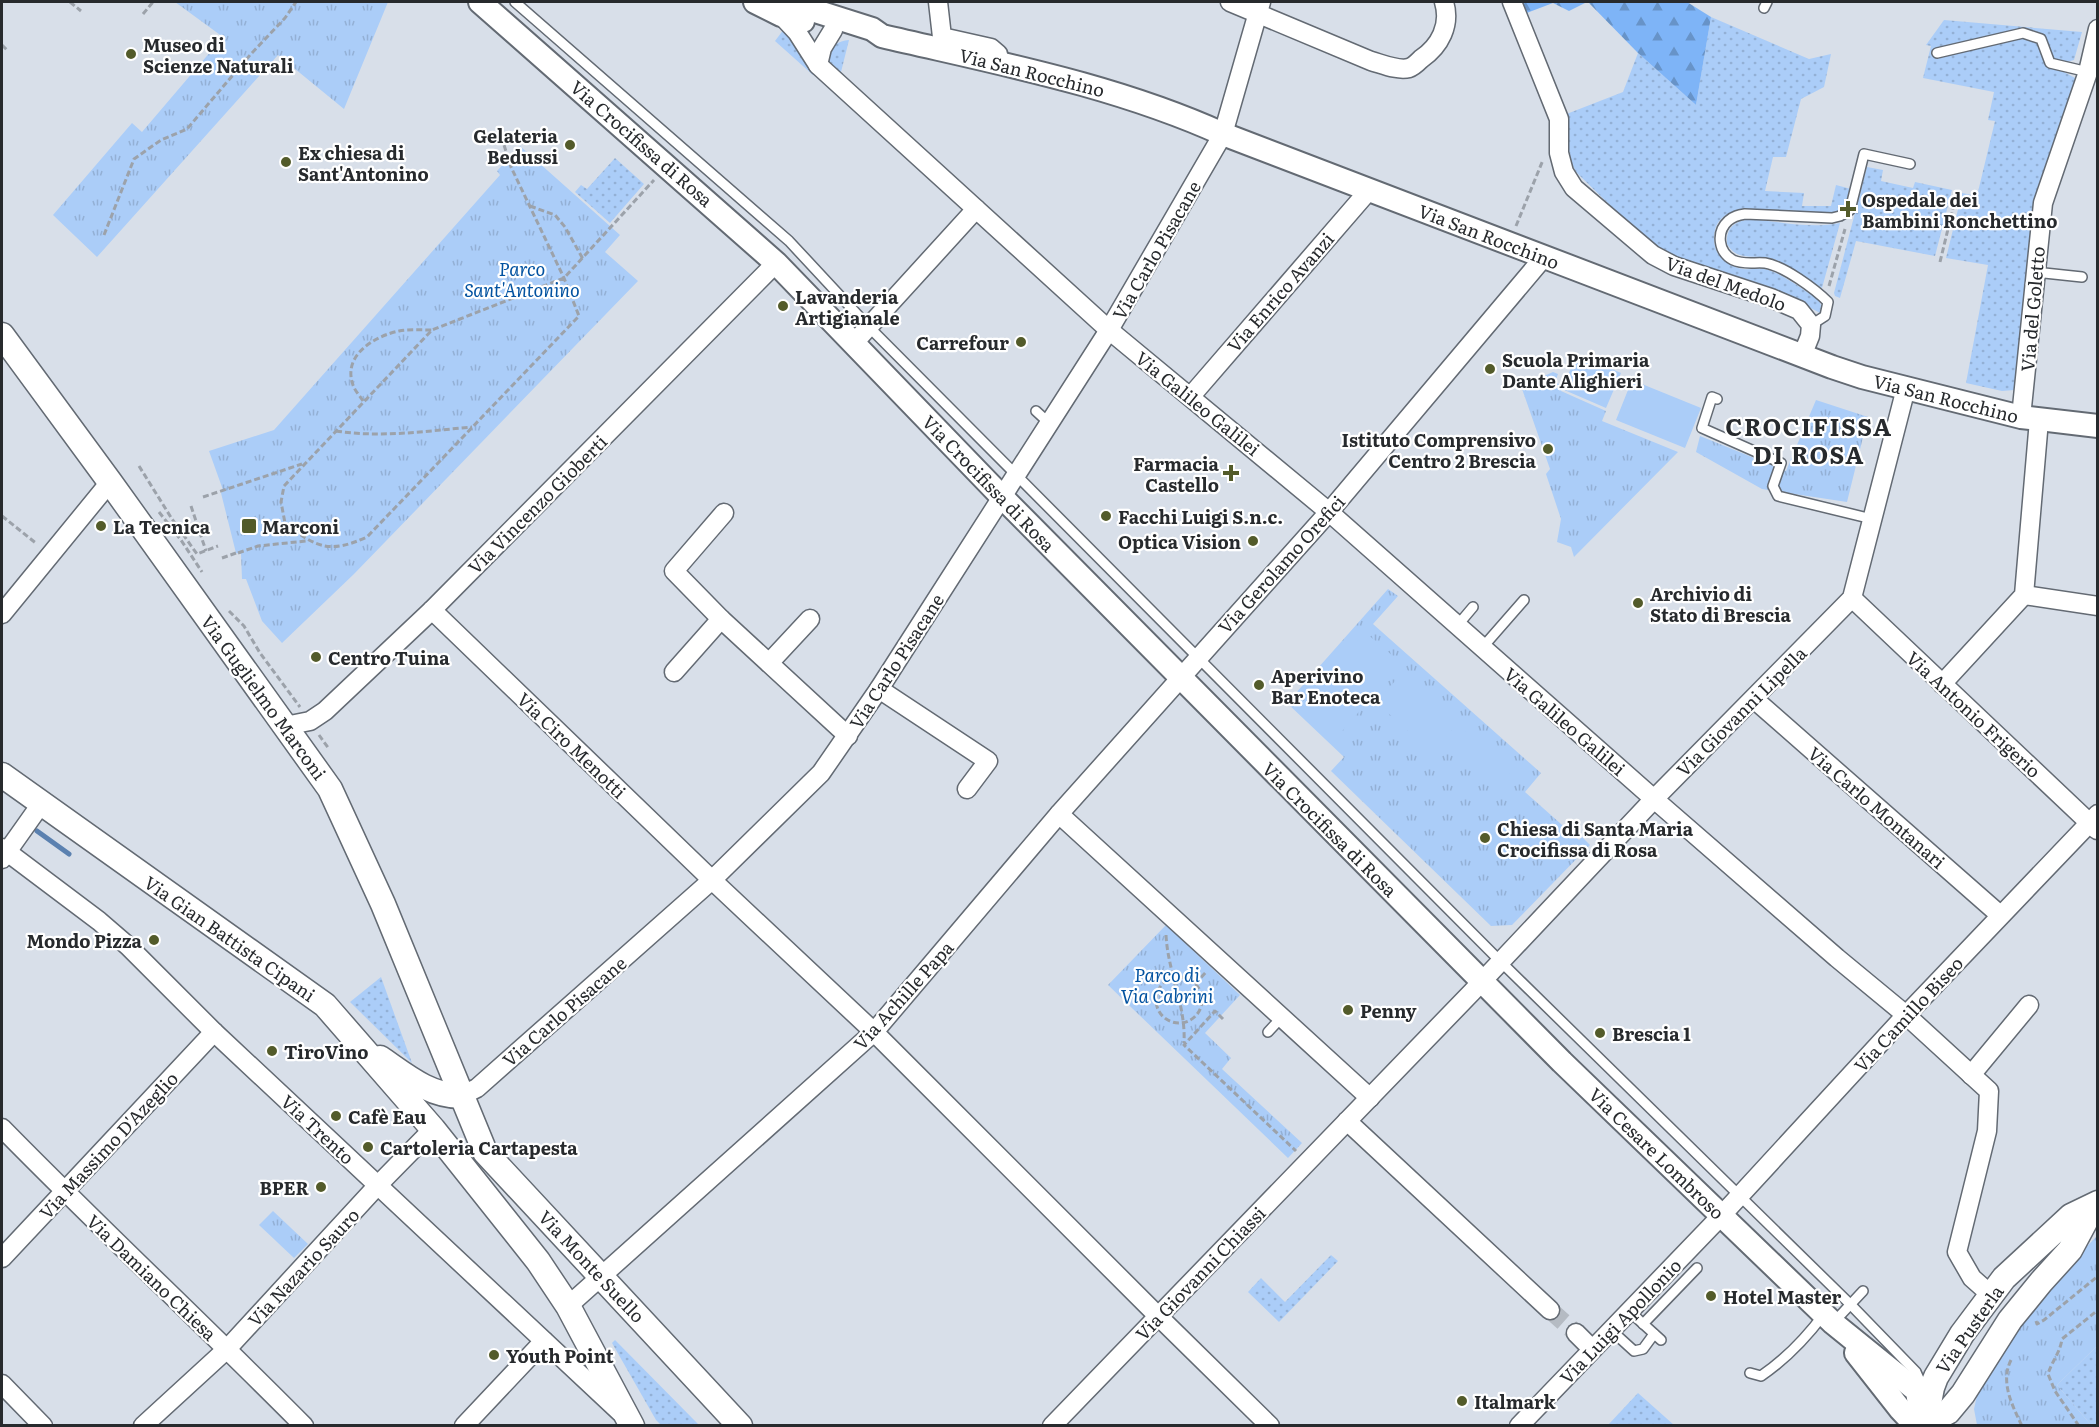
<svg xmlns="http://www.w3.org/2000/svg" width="2099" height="1427" viewBox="0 0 2099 1427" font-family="Literata,serif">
<defs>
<pattern id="grass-dots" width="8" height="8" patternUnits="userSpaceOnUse" patternTransform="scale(1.5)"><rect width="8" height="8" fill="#abcdf8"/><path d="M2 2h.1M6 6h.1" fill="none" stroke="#93b0d5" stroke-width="1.8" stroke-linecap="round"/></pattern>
<pattern id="forest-firs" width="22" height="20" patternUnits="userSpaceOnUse" patternTransform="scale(1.5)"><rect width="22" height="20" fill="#7eb4f7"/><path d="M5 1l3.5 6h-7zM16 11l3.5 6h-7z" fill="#6793c8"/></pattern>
<pattern id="park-tufts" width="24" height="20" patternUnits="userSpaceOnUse" patternTransform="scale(1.5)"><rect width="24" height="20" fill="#abcdf8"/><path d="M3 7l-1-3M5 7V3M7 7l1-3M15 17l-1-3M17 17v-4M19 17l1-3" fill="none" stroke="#93b0d5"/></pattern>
</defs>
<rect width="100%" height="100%" fill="#d8dfe9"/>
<g fill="url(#grass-dots)">
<path d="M1711 17 1809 59 1831 54 1824 87 1801 99 1786 157H1773L1765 191 1804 193 1802 206H1831L1836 185 1851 189 1844 209C1822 220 1769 211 1743 209 1730 212 1719 216 1715 230 1710 250 1723 266 1743 269 1752 270 1762 267 1771 271 1787 277 1803 290 1818 299L1821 305 1820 313 1790 297 1756 284 1683 261 1669 254 1659 247 1620 215 1576 172 1571 162 1564 115 1623 92 1638 53 1696 105Z"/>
<path d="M1944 20 2082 32 2074 60 2067 62 2064 72 2077 79 2034 200 2014 390 2002 391 1966 383 1988 265 1946 258 1962 193 1977 196 1995 121 1988 120 1994 92 1923 78 1931 46 1926 45Z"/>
<path d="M784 29 816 73 813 75 775 41Z"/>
<path d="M849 40 841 72C820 60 827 42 849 40Z"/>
<path d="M615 158 644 184 610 223 575 192 581 185 587 189Z"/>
<path d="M1867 167 1883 170 1881 181 1913 188 1915 182 1952 190 1935 256 1856 241 1840 298 1835 296 1834 293Z"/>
<path d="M1752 219C1780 222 1812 229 1840 223L1822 288C1808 280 1785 261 1769 258 1752 255 1737 261 1727 244 1726 226 1736 221 1752 219Z"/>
<path d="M381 977 412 1063 350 1002Z"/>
<path d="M1331 1255 1338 1261 1279 1322 1248 1292 1261 1278 1285 1302Z"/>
<path d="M615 1340 699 1425H661L656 1420 612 1343Z"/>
<path d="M2097 1346V1425H2091L2057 1385Z"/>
<path d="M1638 1393 1674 1425H1608Z"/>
</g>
<g fill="url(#forest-firs)">
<path d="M1517 2H1587L1569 11 1553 3 1521 15Z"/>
<path d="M1588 2H1687L1711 17 1696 105 1638 53Z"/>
</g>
<g fill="url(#park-tufts)">
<path d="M175 2H388L344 109 278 55 97 257 53 215 132 123 142 132 223 37Z"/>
<path d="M520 146 620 235 605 252 638 281 354 574 282 643 262 621 246 579H242L241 554 236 553 221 493 223 490 209 451 274 430 500 175 497 171Z"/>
<path d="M1553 372 1558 374 1555 382 1563 386 1561 391 1606 411 1602 421 1678 452 1574 557 1571 547 1557 542 1561 519 1546 474 1550 469 1521 386Z"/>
<path d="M1816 400 1868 417 1847 502 1762 489 1696 452 1700 436 1786 471Z"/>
<path d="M1388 589 1398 596 1373 624 1541 773 1525 792 1579 840 1582 837 1590 845 1512 925 1491 926 1331 771 1344 757 1287 703Z"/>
<path d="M1166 925 1240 995 1205 1033 1231 1058 1222 1069 1302 1143 1288 1158 1108 985Z"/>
<path d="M273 1211 308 1244 294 1258 259 1225Z"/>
<path d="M2097 1236V1346L2057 1385 2091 1425H1977L1974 1409 1978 1391 1997 1356 2047 1287Z"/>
</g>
<g fill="#abcdf8">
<path d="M1577 354 1621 373 1606 408 1562 389Z"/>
<path d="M1632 380 1701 408 1685 448 1616 420Z"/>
<path d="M1365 632 1401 663 1338 736 1302 703Z"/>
<path d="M1406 669 1462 719 1432 753 1376 702Z"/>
<path d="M1470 726 1515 767 1498 787 1453 747Z"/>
</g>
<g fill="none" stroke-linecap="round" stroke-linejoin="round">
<path stroke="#5b81b0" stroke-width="5" d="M37 831 69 854"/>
<path stroke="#b5bbc3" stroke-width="18" stroke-dasharray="18 9" stroke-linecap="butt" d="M1550 1310 1576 1333"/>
<g stroke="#636a73" stroke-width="12">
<g id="service">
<path d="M515 2 789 241 869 327 1500 961 1850 1304 1916 1372 1924 1390"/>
<path d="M1764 8 1767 2"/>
<path d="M1937 53 2023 33 2041 39 2050 63 2088 72"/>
<path d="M2035 272 2082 277"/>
<path d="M1811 325 1825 316 1828 302C1815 289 1784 266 1765 263 1755 262 1743 265 1733 260 1718 252 1716 232 1728 221 1733 216 1739 215 1745 214L1832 218 1840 216 1850 210 1864 154 1910 164"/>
<path d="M1717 399 1712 397 1702 428 1781 463 1773 486 1778 496 1872 519"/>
<path d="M1036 411 1049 423"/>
<path d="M1457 626 1473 607"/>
<path d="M1482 648 1524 600"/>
<path d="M1268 1032 1282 1017"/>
<path d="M1629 1311 1661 1340"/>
<path d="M1834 1322 1863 1291"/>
<path d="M1643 1324 1697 1268"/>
<path d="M1611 1330 1634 1351 1643 1349 1654 1334"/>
<path d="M1750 1373 1761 1376C1786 1359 1806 1338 1824 1314"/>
</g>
</g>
<g stroke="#636a73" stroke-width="21">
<g id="minor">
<path d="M938 2 942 37 991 48 998 54 996 63"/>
<path d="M1230 2 1371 61C1382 64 1398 71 1409 68 1413 67 1418 62 1421 59 1440 46 1451 25 1444 2"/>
<path d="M1512 2 1559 119V153L1564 172 1574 188 1653 255 1674 266 1771 298 1799 310 1811 325 1810 336 1802 356"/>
<path d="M781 15 797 32 818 65 1109 330 1329 512 1654 799 1837 958 1906 1015 1989 1091 1987 1131 1957 1252 1972 1278 1990 1294"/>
<path d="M818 65 822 48 833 30"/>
<path d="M853 344 976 209"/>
<path d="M1191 396 1370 189"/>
<path d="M2021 417 2043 203 2088 72 2098 29"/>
<path d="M724 513 674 571 721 619 848 736"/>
<path d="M2024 595 2098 606"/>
<path d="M1852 598 2097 830"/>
<path d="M432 610 712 880 874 1032 1158 1316 1270 1426"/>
<path d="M2 614 110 482"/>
<path d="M769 663 810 619"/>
<path d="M674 672 721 619"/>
<path d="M1942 684 2024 595 2039 420"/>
<path d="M879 689 988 761 967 789"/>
<path d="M1754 699 2000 915"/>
<path d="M285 726 310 721 325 711 432 610 776 263"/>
<path d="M1059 814 1370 1098"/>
<path d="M2 848 99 921 128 946 214 1032 620 1412"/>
<path d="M2 859 41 804"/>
<path d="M1971 1075 2029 1005"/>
<path d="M461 1096 477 1088 712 880 821 773 879 689 1109 330 1223 134 1261 2"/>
<path d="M1347 1121 1550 1310"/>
<path d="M2 1128C101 1229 204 1325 304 1426"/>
<path d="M2 1258 214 1032"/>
<path d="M568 1306 874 1032 1059 814 1329 512 1544 257"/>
<path d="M1576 1333 1592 1349"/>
<path d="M2 1384 43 1426"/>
<path d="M143 1426 227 1349 378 1185 433 1129"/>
<path d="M464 1426 544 1341"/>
<path d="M1052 1426 1472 992 1654 799 1852 598 1906 388"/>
<path d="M1519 1426 1721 1216 1906 1015 2098 814"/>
</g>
</g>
<g stroke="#636a73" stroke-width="26">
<g id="tertiary">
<path d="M480 2 776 263 1002 497 1562 1062 1833 1323 1917 1391 1922 1426"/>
<path d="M755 2 781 15 803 21"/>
<path d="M787 2 872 29 882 36C997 63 1115 85 1223 134L1832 367 1862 377 2021 417 2098 426"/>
<path d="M1856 1353 1900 1409 1916 1426"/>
</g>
</g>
<g stroke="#636a73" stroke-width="27">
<g id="secondary">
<path d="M2 335 110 482 330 789 383 904 485 1152 740 1426"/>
<path d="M2 775 325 1005 433 1129 538 1261 568 1306 632 1426"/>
<path d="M380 1058C405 1075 429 1096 461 1096"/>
<path d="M1929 1422C1929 1405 1929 1392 1936 1377L1962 1334 2004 1278 2071 1216 2098 1203"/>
<path d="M1927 1426 1929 1422 1948 1412 1963 1394 2010 1320 2041 1282 2070 1250 2093 1207"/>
</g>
</g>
<g stroke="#9ca2aa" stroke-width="3" stroke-dasharray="6 3" stroke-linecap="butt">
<path d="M70 2 81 11"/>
<path d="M2 3V2"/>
<path d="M143 14 153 2"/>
<path d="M2 45 7 50"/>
<path d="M504 145 511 167 564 278 579 316 367 537C329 554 317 548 285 523L281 502 284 486 432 330 564 278 654 180"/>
<path d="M530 206 555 215 565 227 583 259"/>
<path d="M1516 226 1543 160"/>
<path d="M104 235 134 159 161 140 187 129 250 55 285 18 296 2"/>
<path d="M1940 262 1957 192"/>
<path d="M1829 286 1845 229"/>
<path d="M363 401C360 396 355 391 353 385 342 355 375 336 399 331 409 329 421 330 432 330"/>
<path d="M336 431C381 438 427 431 472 427"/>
<path d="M139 466 172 519 197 554 218 546"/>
<path d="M203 497 302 464"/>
<path d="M191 506 206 551"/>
<path d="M159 512 181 540 202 572"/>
<path d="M2 516 37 544"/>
<path d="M238 553 258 546 306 541"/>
<path d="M222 558 236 553"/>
<path d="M229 611 244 626 260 653 300 707"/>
<path d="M319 735 329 749"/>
<path d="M1166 935C1168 973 1186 1005 1184 1043"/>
<circle cx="1179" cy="1000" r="23"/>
<path d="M1195 984 1206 972"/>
<path d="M1223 1019 1215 1011 1184 1045 1296 1151"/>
<path d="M2036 1321 2037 1324 2044 1320 2098 1276"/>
<path d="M2011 1360C2000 1382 2012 1405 2022 1426"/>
<path d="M2079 1426 2055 1391 2048 1374C2052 1361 2060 1353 2062 1339L2098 1310"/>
</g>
<use href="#service" stroke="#fff" stroke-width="9"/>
<use href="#minor" stroke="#fff" stroke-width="18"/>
<use href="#tertiary" stroke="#fff" stroke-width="22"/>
<use href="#secondary" stroke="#fff" stroke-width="24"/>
</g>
<g fill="#535b2a" stroke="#fff" stroke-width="2">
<circle cx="131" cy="54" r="6"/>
<circle cx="570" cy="145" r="6"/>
<circle cx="286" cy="162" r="6"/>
<path d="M1845 200h6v6h6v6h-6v6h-6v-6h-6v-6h6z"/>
<circle cx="783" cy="306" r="6"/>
<circle cx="1021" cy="342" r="6"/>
<circle cx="1490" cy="369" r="6"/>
<circle cx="1548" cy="449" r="6"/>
<path d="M1228 464h6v6h6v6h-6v6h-6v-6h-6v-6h6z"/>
<circle cx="1106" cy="516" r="6"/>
<circle cx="101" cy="526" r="6"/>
<rect x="241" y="518" width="16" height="16" rx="3"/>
<circle cx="1253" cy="541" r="6"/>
<circle cx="1638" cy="603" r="6"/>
<circle cx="316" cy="657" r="6"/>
<circle cx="1259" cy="685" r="6"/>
<circle cx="1485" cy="838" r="6"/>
<circle cx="154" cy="940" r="6"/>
<circle cx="1348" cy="1010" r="6"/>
<circle cx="1600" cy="1033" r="6"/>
<circle cx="272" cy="1051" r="6"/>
<circle cx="336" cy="1116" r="6"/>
<circle cx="368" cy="1147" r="6"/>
<circle cx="321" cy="1187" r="6"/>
<circle cx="1711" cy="1296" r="6"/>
<circle cx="494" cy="1355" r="6"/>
<circle cx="1462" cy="1401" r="6"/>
</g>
<g text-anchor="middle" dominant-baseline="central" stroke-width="4.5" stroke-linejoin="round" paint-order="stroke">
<g font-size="18" font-weight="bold" fill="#272a2d" stroke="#fff" text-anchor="start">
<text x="143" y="44">Museo di<tspan x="143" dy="21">Scienze Naturali</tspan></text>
<text x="558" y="135" text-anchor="end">Gelateria<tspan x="558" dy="21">Bedussi</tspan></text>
<text x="298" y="152">Ex chiesa di<tspan x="298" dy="21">Sant'Antonino</tspan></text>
<text x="1862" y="199">Ospedale dei<tspan x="1862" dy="21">Bambini Ronchettino</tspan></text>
<text x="795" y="296">Lavanderia<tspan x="795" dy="21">Artigianale</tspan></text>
<text x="1009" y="342" text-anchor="end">Carrefour</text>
<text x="1502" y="359">Scuola Primaria<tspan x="1502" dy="21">Dante Alighieri</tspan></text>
<text x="1536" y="439" text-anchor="end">Istituto Comprensivo<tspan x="1536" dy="21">Centro 2 Brescia</tspan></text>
<text x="1219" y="463" text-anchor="end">Farmacia<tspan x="1219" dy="21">Castello</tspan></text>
<text x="1118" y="516">Facchi Luigi S.n.c.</text>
<text x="113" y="526">La Tecnica</text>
<text x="262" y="526">Marconi</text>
<text x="1241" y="541" text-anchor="end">Optica Vision</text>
<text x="1650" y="593">Archivio di<tspan x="1650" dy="21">Stato di Brescia</tspan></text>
<text x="328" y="657">Centro Tuina</text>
<text x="1271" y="675">Aperivino<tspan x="1271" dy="21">Bar Enoteca</tspan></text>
<text x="1497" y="828">Chiesa di Santa Maria<tspan x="1497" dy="21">Crocifissa di Rosa</tspan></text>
<text x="142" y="940" text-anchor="end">Mondo Pizza</text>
<text x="1360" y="1010">Penny</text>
<text x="1612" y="1033">Brescia 1</text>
<text x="284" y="1051">TiroVino</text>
<text x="348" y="1116">Cafè Eau</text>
<text x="380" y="1147">Cartoleria Cartapesta</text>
<text x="309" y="1187" text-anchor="end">BPER</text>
<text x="1723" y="1296">Hotel Master</text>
<text x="506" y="1355">Youth Point</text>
<text x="1474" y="1401">Italmark</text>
</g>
<g font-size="18" fill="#272a2d" stroke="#fff">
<text transform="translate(1032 72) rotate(14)">Via San Rocchino</text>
<text transform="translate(642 143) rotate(41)">Via Crocifissa di Rosa</text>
<text transform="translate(1489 236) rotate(21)">Via San Rocchino</text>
<text transform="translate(1156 250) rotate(-60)">Via Carlo Pisacane</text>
<text transform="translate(1726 283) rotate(20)">Via del Medolo</text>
<text transform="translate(1280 292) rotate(-49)">Via Enrico Avanzi</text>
<text transform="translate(2032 309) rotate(-85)">Via del Goletto</text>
<text transform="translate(1946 398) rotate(14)">Via San Rocchino</text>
<text transform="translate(1198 403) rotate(39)">Via Galileo Galilei</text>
<text transform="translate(989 483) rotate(46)">Via Crocifissa di Rosa</text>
<text transform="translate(537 504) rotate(-45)">Via Vincenzo Gioberti</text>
<text transform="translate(1281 564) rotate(-48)">Via Gerolamo Orefici</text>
<text transform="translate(896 661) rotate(-57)">Via Carlo Pisacane</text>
<text transform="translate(264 697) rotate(54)">Via Guglielmo Marconi</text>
<text transform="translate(1741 711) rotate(-45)">Via Giovanni Lipella</text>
<text transform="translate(1974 714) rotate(43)">Via Antonio Frigerio</text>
<text transform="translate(1565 721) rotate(41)">Via Galileo Galilei</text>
<text transform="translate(572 745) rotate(44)">Via Ciro Menotti</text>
<text transform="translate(1877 807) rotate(41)">Via Carlo Montanari</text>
<text transform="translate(1330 829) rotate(45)">Via Crocifissa di Rosa</text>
<text transform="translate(230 938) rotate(35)">Via Gian Battista Cipani</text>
<text transform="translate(903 995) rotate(-48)">Via Achille Papa</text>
<text transform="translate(564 1011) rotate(-41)">Via Carlo Pisacane</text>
<text transform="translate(1908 1014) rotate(-47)">Via Camillo Biseo</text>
<text transform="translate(318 1129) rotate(43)">Via Trento</text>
<text transform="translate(108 1145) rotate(-47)">Via Massimo D'Azeglio</text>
<text transform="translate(1657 1153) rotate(44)">Via Cesare Lombroso</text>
<text transform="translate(592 1266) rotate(47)">Via Monte Suello</text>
<text transform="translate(303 1267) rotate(-47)">Via Nazario Sauro</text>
<text transform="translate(1200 1273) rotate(-46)">Via Giovanni Chiassi</text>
<text transform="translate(152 1277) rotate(44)">Via Damiano Chiesa</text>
<text transform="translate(1620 1321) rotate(-46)">Via Luigi Apollonio</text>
<text transform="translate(1969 1329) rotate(-55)">Via Pusterla</text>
</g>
<g font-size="18" font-style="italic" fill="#0252a0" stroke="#fff">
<text x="522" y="268">Parco<tspan x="522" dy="21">Sant'Antonino</tspan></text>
<text x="1167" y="974">Parco di<tspan x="1167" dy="21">Via Cabrini</tspan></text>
</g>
<g font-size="24" font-weight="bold" letter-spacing="1.5" fill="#272a2d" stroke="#fff">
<text x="1809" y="425">CROCIFISSA<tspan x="1809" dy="28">DI ROSA</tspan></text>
</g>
</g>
<rect width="2099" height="1427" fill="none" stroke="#272a2d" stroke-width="6"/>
</svg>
